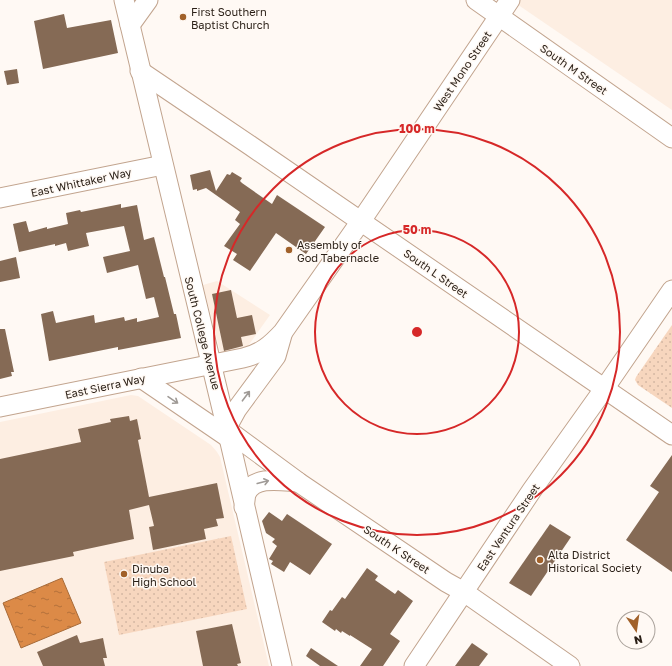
<svg xmlns="http://www.w3.org/2000/svg" width="672" height="666" viewBox="0 0 672 666" font-family="'Golos Text',sans-serif">
<defs>
<pattern id="park-dots" width="8" height="8" patternUnits="userSpaceOnUse"><rect width="8" height="8" fill="#f7d6be"/><path d="M2 2h.1M6 6h.1" fill="none" stroke="#d4b7a3" stroke-width="1.8" stroke-linecap="round"/></pattern>
<pattern id="water-ripples" width="26" height="14" patternUnits="userSpaceOnUse"><rect width="26" height="14" fill="#dc8a47"/><path d="M2 4q2-2 4 0t4 0M15 11q2-2 4 0t4 0" fill="none" stroke="#b3703a"/></pattern>
</defs>
<rect width="100%" height="100%" fill="#fff9f4"/>
<g fill="#fdeee2">
<path d="M511 0H672V110Z"/>
<path d="M217 281 270 315 248 346 223 352 220 351 203 285Z"/>
<path d="M131 395 138 396 211 445 217 452 220 457 269 666H0V422Z"/>
</g>
<g fill="url(#park-dots)">
<path d="M672 325V408L638 385 635 380 636 377Z"/>
<path d="M231 536 247 609 119 635 104 562Z"/>
</g>
<path fill="url(#water-ripples)" stroke="#a76a38" d="M62 578 81 623 21 648 3 603Z"/>
<g fill="#856a55">
<path d="M64 14 67 28 111 20 118 53 43 69 34 21Z"/>
<path d="M17 69 19 83 7 85 4 71Z"/>
<path d="M210 170 216 191 227 174 230 175 232 172 242 178 240 181 242 183 272 204 277 195 325 227 306 254 276 233 250 271 233 260 237 254 224 246 240 224 235 220 240 212 206 188 197 191V189L193 190 190 175Z"/>
<path d="M121 204V208L137 205 144 240 154 237 164 277H165L174 314H176L181 338 118 350V347L49 361 41 314 53 311 56 323 94 315 95 323 124 317 125 321 137 318V322L159 317 154 297 146 299 138 265 107 273 103 257 130 251 124 226 86 233 89 246 68 251 66 243 55 246V244L19 252 13 224 26 221 29 232 47 227V229L68 224 66 213 80 210 81 212Z"/>
<path d="M16 257 20 278 0 282V261Z"/>
<path d="M231 290 237 318 252 315 256 334 241 337 243 346 224 351 212 294Z"/>
<path d="M0 329H5L14 372H11L12 376 0 379Z"/>
<path d="M129 416 130 421 137 419 141 439 138 440 149 497 217 483 224 518 216 519 218 526 204 529 206 539 153 550 149 527 154 526 149 505 129 510 134 539 73 552 74 556 0 571V459L81 442 78 429 111 422 110 419Z"/>
<path d="M672 455V572L626 540 659 492 650 486Z"/>
<path d="M269 512 282 521 287 514 332 544 310 575 290 562 284 572 271 564 273 561 269 559 277 546 272 542 275 539 266 533 262 521Z"/>
<path d="M550 524 571 537 531 596 509 583Z"/>
<path d="M367 568 378 576 375 580 395 594 398 590 413 601 390 634 400 641 383 666H360L372 649 350 635V636L342 631 341 633 336 629 335 631 322 622 330 610 332 611 342 597 345 599Z"/>
<path d="M232 624 241 663 237 664 238 666H203L196 631Z"/>
<path d="M77 635 80 643 103 638 107 658H103L105 666H43L37 652Z"/>
<path d="M472 643 488 654 479 666H455Z"/>
<path d="M311 648 338 666H320L306 656Z"/>
</g>
<g fill="none" stroke-linecap="round" stroke-linejoin="round">
<g stroke="#c2a48e" stroke-width="21">
<g id="minor">
<path d="M124 0 229 438 282 666"/>
<path d="M476 0 672 138"/>
<path d="M130 25 148 0"/>
<path d="M140 71 251 146 672 435"/>
<path d="M0 198 163 165"/>
<path d="M141 378 229 438"/>
<path d="M0 407 243 358C261 354 271 345 283 332L361 221 510 0"/>
<path d="M226 429 298 482 446 582 464 592 570 666"/>
<path d="M226 429 237 409 276 356 282 335"/>
<path d="M244 507C245 503 245 498 246 494 254 475 282 481 298 482"/>
<path d="M414 666 532 490 604 389 672 290"/>
</g>
</g>
<use href="#minor" stroke="#fff" stroke-width="19"/>
</g>
<defs><path id="oneway-shaft" d="M-6 0H5M1.5-3L5.5 0L1.5 3" fill="none" stroke-width="1.6" stroke-linecap="round" stroke-linejoin="round"/></defs>
<g stroke="#9f9a96">
<use href="#oneway-shaft" transform="translate(246 396) rotate(-53)"/>
<use href="#oneway-shaft" transform="translate(173 400) rotate(34)"/>
<use href="#oneway-shaft" transform="translate(263 482) rotate(-14)"/>
</g>
<g fill="none" stroke="#d62828" stroke-width="2">
<circle cx="417" cy="332" r="102"/>
<circle cx="417" cy="332" r="203"/>
</g>
<g fill="#a1612a" stroke="#fff9f4" stroke-width="1.5">
<circle cx="183" cy="17" r="4"/>
<circle cx="289" cy="250" r="4"/>
<circle cx="540" cy="560" r="4"/>
<circle cx="124" cy="574" r="4"/>
</g>
<g text-anchor="middle" dominant-baseline="central" stroke-width="3" stroke-linejoin="round" paint-order="stroke">
<g font-size="11" fill="#2a1f16" stroke="#fff9f4" text-anchor="start">
<text x="191" y="11">First Southern<tspan x="191" dy="13">Baptist Church</tspan></text>
<text x="297" y="244">Assembly of<tspan x="297" dy="13">God Tabernacle</tspan></text>
<text x="548" y="554">Alta District<tspan x="548" dy="13">Historical Society</tspan></text>
<text x="132" y="568">Dinuba<tspan x="132" dy="13">High School</tspan></text>
</g>
<g font-size="11" fill="#2a1f16" stroke="#fff9f4">
<text transform="translate(574 69) rotate(35)">South M Street</text>
<text transform="translate(462 71) rotate(-56)">West Mono Street</text>
<text transform="translate(81 182) rotate(-12)">East Whittaker Way</text>
<text transform="translate(436 273) rotate(35)">South L Street</text>
<text transform="translate(203 333) rotate(76)">South College Avenue</text>
<text transform="translate(105 386) rotate(-12)">East Sierra Way</text>
<text transform="translate(508 527) rotate(-56)">East Ventura Street</text>
<text transform="translate(397 549) rotate(34)">South K Street</text>
</g>
</g>
<circle cx="417" cy="332" r="6" fill="#d62828" stroke="#fff9f4" stroke-width="2"/>
<g font-size="12" text-anchor="middle" font-weight="bold" fill="#d62828" stroke="#fff9f4" stroke-width="3" stroke-linejoin="round" paint-order="stroke">
<text x="417" y="133">100 m</text>
<text x="417" y="234">50 m</text>
</g>
<g transform="translate(636 630) rotate(167)"><circle r="19" fill="#fff9f4" stroke="#aaa29b"/>
<path d="M0-3L7 15L0 10L-7 15Z" fill="#a1612a"/>
<text y="-6" font-size="11" font-weight="bold" text-anchor="middle" fill="#2a1f16">N</text>
</g>
</svg>
